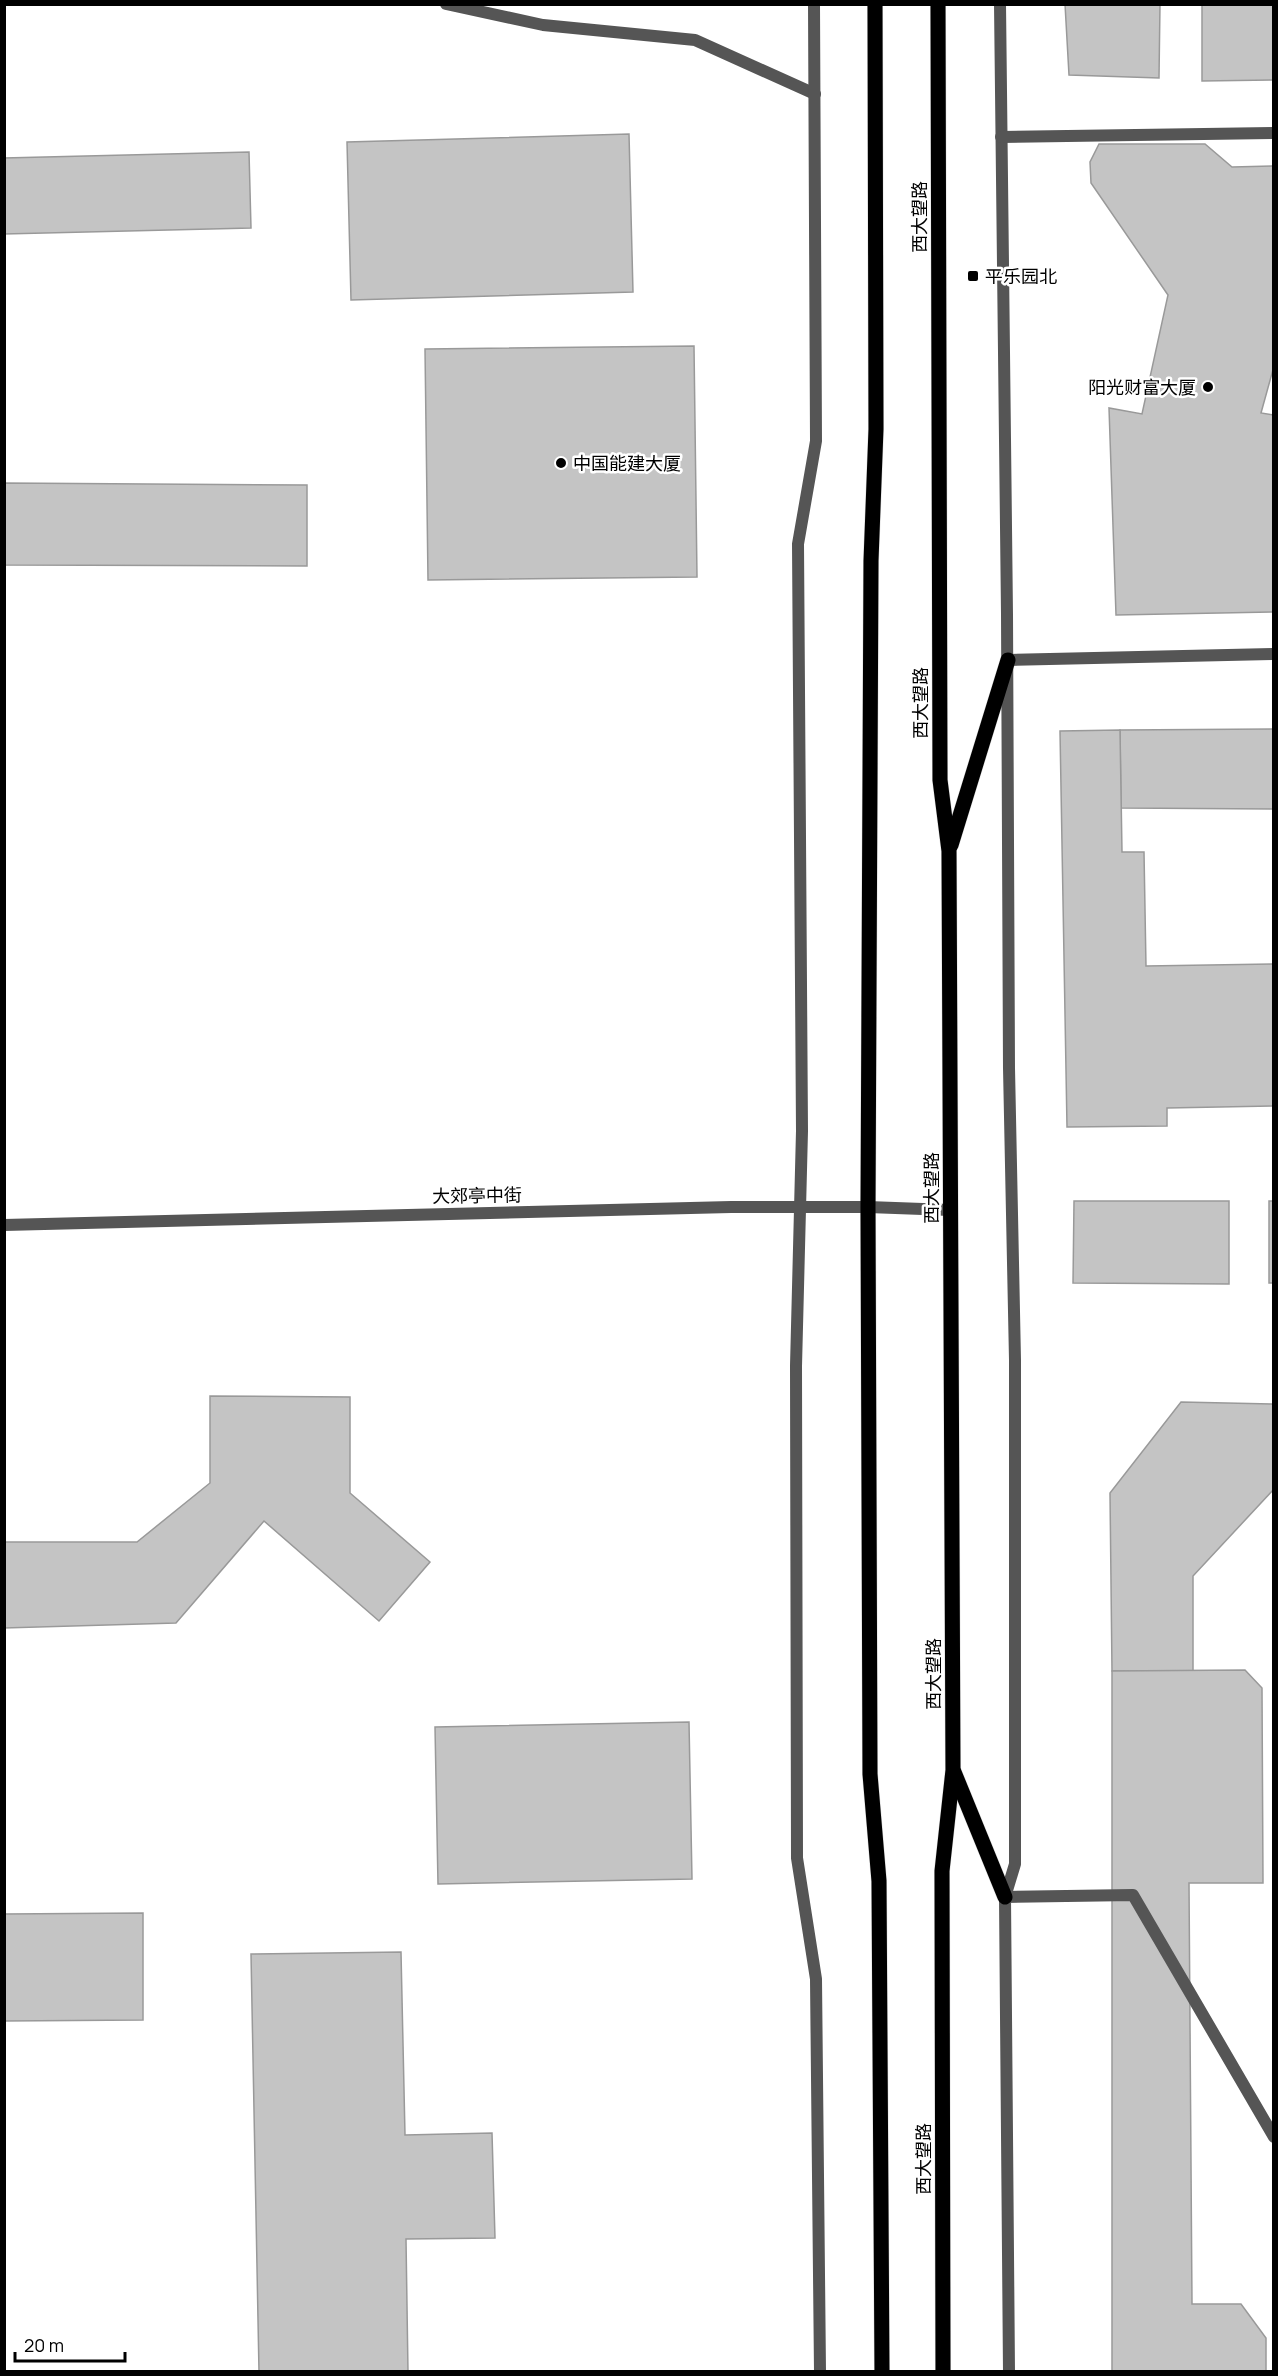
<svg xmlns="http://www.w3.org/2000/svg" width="1278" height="2376" viewBox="0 0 1278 2376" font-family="Manrope,'Noto Sans SC',sans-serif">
<rect width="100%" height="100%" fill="#fff"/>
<g fill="#c4c4c4" stroke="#999" stroke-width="1.5">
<path d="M1065 4H1160L1159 78 1069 75Z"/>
<path d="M1202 4H1274V80L1202 81Z"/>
<path d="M629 134 633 292 351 300 347 142Z"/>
<path d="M1099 144H1205L1232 167 1274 166V366L1261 413 1274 415V612L1116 615 1109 408 1142 414 1168 295 1091 183 1090 162Z"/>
<path d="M249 152 251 228 4 234V158Z"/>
<path d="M694 346 697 577 428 580 425 349Z"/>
<path d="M4 483 307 485V566L4 565Z"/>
<path d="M1274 729V809L1121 808 1120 730Z"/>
<path d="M1120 730 1122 852H1144L1146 966 1274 964V1106L1167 1108V1126L1067 1127 1060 731Z"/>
<path d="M1074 1201H1229V1284L1073 1283Z"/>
<rect x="1269" y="1201" width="5" height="82"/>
<path d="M210 1396 350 1397V1493L430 1562 379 1621 264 1521 176 1623 4 1628V1542H137L210 1483Z"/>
<path d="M1181 1402 1274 1404V1489L1193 1576V1671H1112L1110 1493Z"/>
<path d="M1245 1670 1262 1688 1263 1883H1189L1192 2304H1241L1266 2338V2372H1112V1671Z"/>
<path d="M689 1722 692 1879 438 1884 435 1727Z"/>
<path d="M143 1913V2020L4 2021V1914Z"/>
<path d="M401 1952 405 2135 492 2133 495 2238 406 2239 408 2372H259L251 1954Z"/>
</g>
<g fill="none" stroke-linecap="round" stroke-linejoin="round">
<g stroke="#dbdbdb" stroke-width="16">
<g id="primary">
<path d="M875 4 876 429 871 561 868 1207 870 1774 879 1881 882 2372"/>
<path d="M938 4 940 780 949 851 953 1770 942 1871 943 2372"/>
<path d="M951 845 1008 660"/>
<path d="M954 1772 1005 1897"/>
</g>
</g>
<g stroke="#555" stroke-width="12">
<path d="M446 4 543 25 695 40 815 94"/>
<path d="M1005 1897 1133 1895 1274 2137"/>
</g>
<g stroke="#555" stroke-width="12">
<path d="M814 4 816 441 798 544 802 1131 796 1366 797 1858 816 1979 820 2372"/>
<path d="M1000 4 1007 614 1009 1068 1015 1360V1864L1005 1897 1009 2372"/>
<path d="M1001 137 1274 133"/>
<path d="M1008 660 1274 654"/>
<path d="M4 1225 731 1207H868L950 1210"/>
</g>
<use href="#primary" stroke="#000" stroke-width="15"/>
</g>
<g fill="#000" stroke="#fff" stroke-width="2">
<rect x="967" y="270" width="12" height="12" rx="3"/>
<circle cx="1208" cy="387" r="6"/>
<circle cx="561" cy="463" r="6"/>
</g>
<g text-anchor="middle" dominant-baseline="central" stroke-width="5" stroke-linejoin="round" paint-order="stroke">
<g font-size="18" fill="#000" stroke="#fff">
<text transform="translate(919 217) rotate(-90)">西大望路</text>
<text transform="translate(920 703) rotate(-90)">西大望路</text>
<text transform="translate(931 1188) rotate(-90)">西大望路</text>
<text transform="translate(477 1195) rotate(-1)">大郊亭中街</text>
<text transform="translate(933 1674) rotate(-90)">西大望路</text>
<text transform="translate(923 2159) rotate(-90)">西大望路</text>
</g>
<g font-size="18" fill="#000" stroke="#fff" text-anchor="start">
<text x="985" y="276">平乐园北</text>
<text x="1196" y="387" text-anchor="end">阳光财富大厦</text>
<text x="573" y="463">中国能建大厦</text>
</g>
</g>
<rect width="1278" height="2376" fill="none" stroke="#000000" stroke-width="12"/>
<path d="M15 2352v9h110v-9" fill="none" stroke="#000000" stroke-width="3"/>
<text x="24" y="2352" font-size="18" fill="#000000" stroke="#ffffff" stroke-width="4.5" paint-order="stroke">20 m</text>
</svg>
